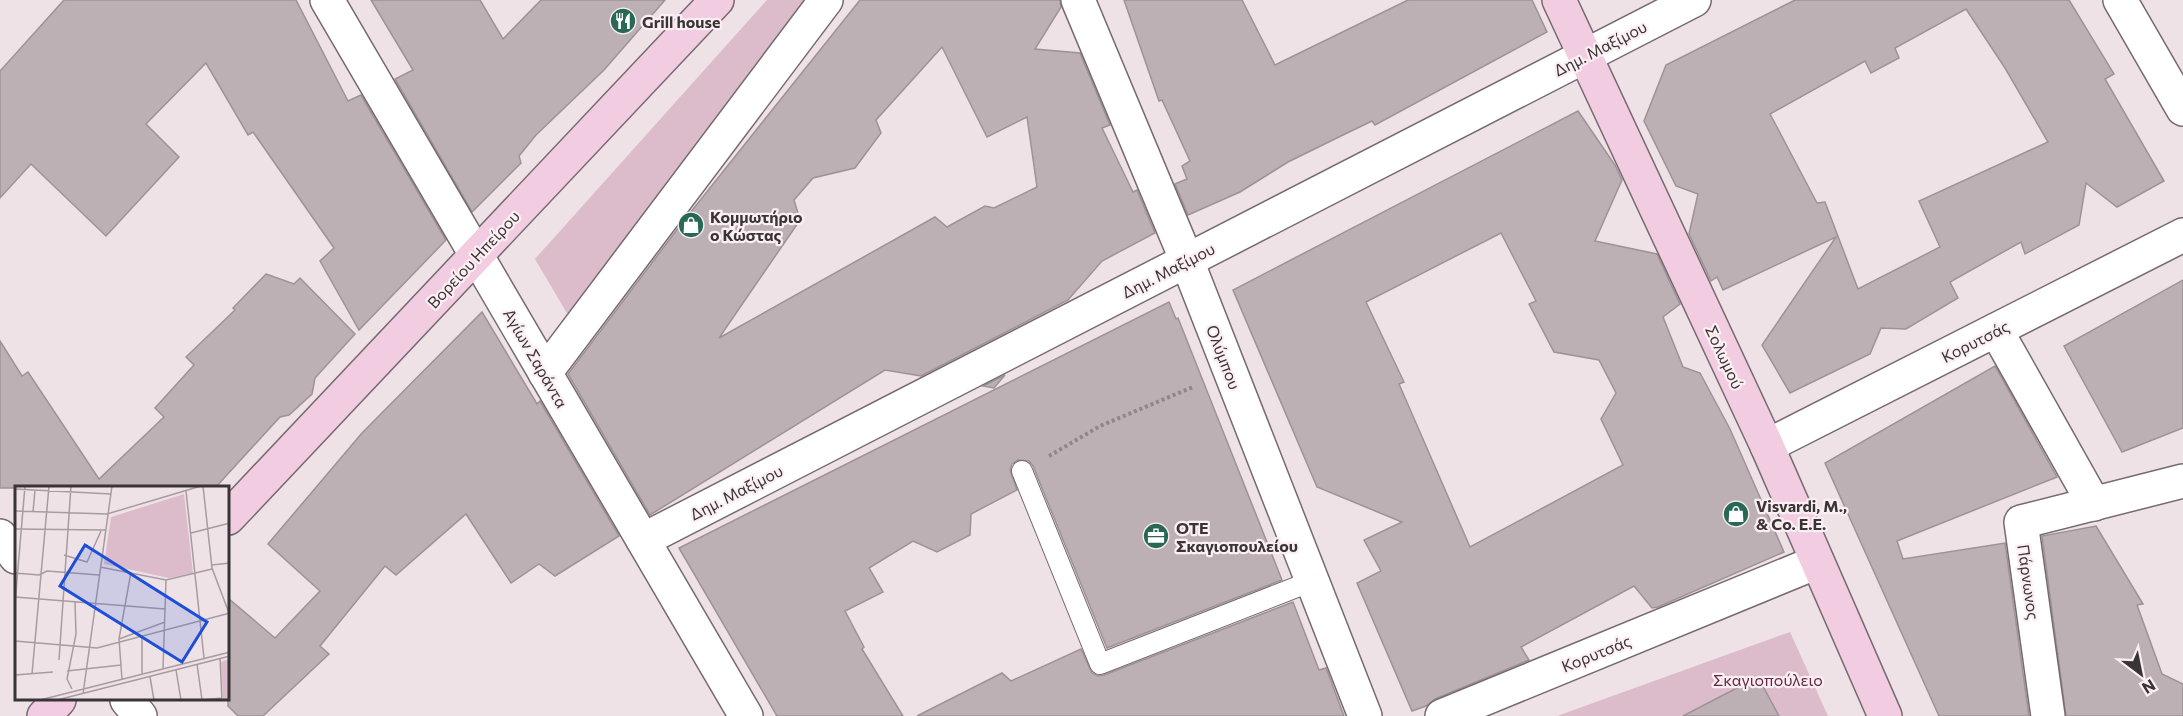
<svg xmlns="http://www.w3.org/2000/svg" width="2183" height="716" viewBox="0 0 2183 716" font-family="Commissioner,sans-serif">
<rect width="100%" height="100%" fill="#eee2e7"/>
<g fill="#dcbcca">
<path d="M767 0H805L568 315 535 259Z"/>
<path d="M1790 632 1828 716H1557Z"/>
</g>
<g fill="#bcb0b4" stroke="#9d9297" stroke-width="1.5" fill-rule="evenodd">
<path d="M64 0H296L348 101 361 95 446 240 359 330 320 261 334 248 253 132 248 135 206 63 146 124 179 157 106 236 31 164 0 198V71Z"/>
<path d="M371 0H480L503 39 541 0H665L604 70 536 135 519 156 521 163 472 212 395 79 413 70Z"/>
<path d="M860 0H1060L1061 7 1035 49 1080 53 1110 125 1102 128 1133 192 1137 190 1155 233 1102 261 1068 300 921 376 885 370 650 515 568 374 682 223ZM942 47 987 137 1027 117 1037 187 994 208 985 206 947 227 935 217 719 338 800 220 794 200 813 178 855 168 881 133 876 120Z"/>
<path d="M1124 0H1242L1275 65 1408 0H1532L1547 32 1375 125 1372 121 1343 135 1288 162 1240 192 1188 215 1175 184 1187 179 1182 166 1190 161 1162 100 1159 101Z"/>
<path d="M1795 0H2069L2114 74 2105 79 2164 181 2117 207 2086 183 2079 225 2025 254 2021 242 1950 282 1958 298 1906 329 1881 328 1870 354 1790 393 1762 345 1836 237 1723 290 1717 277 1711 281 1689 234 1698 194 1676 186 1644 121 1666 65ZM1966 9 2005 68 2048 142 1919 201 1940 247 1858 289 1825 202 1817 203 1770 114 1865 61 1871 73 1899 58 1895 48Z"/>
<path d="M1578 111 1615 165 1622 180 1595 241 1657 254 1680 304 1663 317 1683 367 1700 373 1730 429 1784 552 1658 607 1652 608 1634 586 1521 647 1529 660 1435 699 1426 706 1412 711 1357 583 1381 571 1364 540 1402 522 1317 487 1233 290ZM1501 233 1536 301 1529 304 1554 352 1599 360 1616 393 1601 419 1623 465 1470 547 1399 384 1404 382 1366 302Z"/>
<path d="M266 274 294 284 300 278 355 334 315 378 312 394 289 415 280 417 215 488H0V341L22 376 28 372 99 479 164 417 155 408 194 365 186 357 235 310 233 308Z"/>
<path d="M2183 280V428L2122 452 2064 346Z"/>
<path d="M1169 302 1176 319 1178 318 1282 580 1107 648 1033 466 1029 461 1018 460 1012 464 1010 470 1017 490 971 514 970 535 937 552 913 541 869 568 883 592 845 611 864 647 862 649 903 716H777L679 548Z"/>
<path d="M482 312 537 404 540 401 619 536 555 576 539 564 511 583 466 514 396 575 385 566 320 646 329 654 263 716H238L228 706V598L275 638 320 591 268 544 362 433Z"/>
<path d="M1995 366 2057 477 1897 541 1903 559 2005 543 2029 716H1939L1825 463Z"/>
<path d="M1005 375 994 388 983 386Z"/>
<path d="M2096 526 2143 604 2137 605 2162 674 2183 684V716H2066L2042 536Z"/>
<path d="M1293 602 1319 670 1326 668 1344 716H917L1002 673 1011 681 1081 649 1092 673 1098 676 1104 675Z"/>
<path d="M1758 677 1779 716H1683Z"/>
</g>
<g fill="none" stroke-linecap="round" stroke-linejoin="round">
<g stroke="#756a6f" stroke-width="22">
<path id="service" d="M1022 471 1100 664 1312 581"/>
</g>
<g stroke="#756a6f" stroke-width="36">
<g id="minor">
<path d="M327 0 746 716"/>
<path d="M1078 0 1187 261 1365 716"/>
<path d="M1996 330 2094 504"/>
<path d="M545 373 826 0"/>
<path d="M1767 446 2183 235"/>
<path d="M0 536 16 557"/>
<path d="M643 540 1694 0"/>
<path d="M127 700 140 716"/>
<path d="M1442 716 1817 562"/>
<path d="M2048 716 2021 522 2183 481"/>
</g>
</g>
<g stroke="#756a6f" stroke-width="36">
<path id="tertiary" d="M2120 0 2183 109"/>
</g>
<g stroke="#756a6f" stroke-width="36">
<g id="secondary">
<path d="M1559 0 1767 446 1885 716"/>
<path d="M228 518 717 0"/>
<path d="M44 716 59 700"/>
</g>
</g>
<path stroke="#8f868a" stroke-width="4" stroke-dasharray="3 3" stroke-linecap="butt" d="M1049 456 1100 426 1193 387"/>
<use href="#service" stroke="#fff" stroke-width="20"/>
<use href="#minor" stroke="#fff" stroke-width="33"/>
<use href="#tertiary" stroke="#fff" stroke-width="33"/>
<use href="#secondary" stroke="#f2cce0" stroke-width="33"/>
</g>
<defs>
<g id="restaurant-disc" transform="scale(1.35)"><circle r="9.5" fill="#276856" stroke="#fceff4"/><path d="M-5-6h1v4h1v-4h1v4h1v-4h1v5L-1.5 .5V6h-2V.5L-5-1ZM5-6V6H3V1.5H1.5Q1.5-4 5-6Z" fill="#fff"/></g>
<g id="shop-disc" transform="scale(1.35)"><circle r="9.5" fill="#276856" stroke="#fceff4"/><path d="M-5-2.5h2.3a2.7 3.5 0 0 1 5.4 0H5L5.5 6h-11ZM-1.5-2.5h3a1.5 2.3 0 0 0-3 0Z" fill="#fff"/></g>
<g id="office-disc" transform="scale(1.35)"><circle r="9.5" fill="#276856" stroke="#fceff4"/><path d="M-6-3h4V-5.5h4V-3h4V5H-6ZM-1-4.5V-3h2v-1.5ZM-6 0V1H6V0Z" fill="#fff"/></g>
</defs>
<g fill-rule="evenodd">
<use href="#restaurant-disc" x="623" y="21"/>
<use href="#shop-disc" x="691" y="225"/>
<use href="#shop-disc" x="1736" y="514"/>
<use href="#office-disc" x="1156" y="536"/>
</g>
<g text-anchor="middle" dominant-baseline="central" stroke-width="4.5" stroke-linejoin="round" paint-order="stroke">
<g font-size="16" font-weight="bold" fill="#393436" stroke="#fceff4" text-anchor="start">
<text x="642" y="21">Grill house</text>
<text x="710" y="216">Κομμωτήριο<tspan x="710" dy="18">ο Κώστας</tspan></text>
<text x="1756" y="505">Visvardi, M.,<tspan x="1756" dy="18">&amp; Co. E.E.</tspan></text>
<text x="1176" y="527">ΟΤΕ<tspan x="1176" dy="18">Σκαγιοπουλείου</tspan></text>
</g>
<g font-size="16" fill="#393436" stroke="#fceff4">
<text transform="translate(1600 48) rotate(-27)">Δημ. Μαξίμου</text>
<text transform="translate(473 259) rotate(-47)">Βορείου Ηπείρου</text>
<text transform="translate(1168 270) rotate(-27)">Δημ. Μαξίμου</text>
<text transform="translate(1975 341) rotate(-27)">Κορυτσάς</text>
<text transform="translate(1224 357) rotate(69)">Ολύμπου</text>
<text transform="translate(1725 357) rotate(65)">Σολωμού</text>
<text transform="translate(536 358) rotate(60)">Αγίων Σαράντα</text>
<text transform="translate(736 492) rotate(-27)">Δημ. Μαξίμου</text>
<text transform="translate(2029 582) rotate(82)">Πάρνωνος</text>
<text transform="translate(1596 653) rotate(-22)">Κορυτσάς</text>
</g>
<g font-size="16" fill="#652847" stroke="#fceff4">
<text x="1768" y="679">Σκαγιοπούλειο</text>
</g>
</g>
<g transform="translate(15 486)">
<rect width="214" height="214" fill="#eee2e7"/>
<path d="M169 8 178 87 154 92 89 78 96 31ZM214 173V214H208L206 176Z" fill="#dcbcca"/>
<path fill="none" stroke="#a69ca0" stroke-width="1.5" d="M188 0 197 82 214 127M0 3 96 8M171 5 189 172M0 25 92 28 186 0M18 26 20 4M0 43 90 44M176 47 215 37M49 69 72 76 86 45M197 79 215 77M85 81 151 94 197 83M0 87 24 89 32 85 84 89M0 111 150 123M0 117 10 0M104 153 150 136M0 155 82 162 215 127M205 172 207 214M44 174 56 0M182 178 187 214M148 182 151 94M161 184 166 214M52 185 106 179M17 188 34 0M127 188V151M0 189 38 186M135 191 139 214M107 193 104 153 116 86M57 203 52 193 61 148 60 116M68 208 97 0M25 214 215 166M42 214 215 170M185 214 207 212"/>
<path fill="#1d4ed8" fill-opacity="0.15" stroke="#1d4ed8" stroke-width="3" d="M70 59 192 136 167 176 45 100Z"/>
<rect width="214" height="214" fill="none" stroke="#393436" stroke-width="3"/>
</g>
<g transform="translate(2141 674) rotate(148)" stroke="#fceff4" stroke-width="4.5" paint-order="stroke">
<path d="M0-4.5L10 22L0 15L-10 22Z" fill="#393436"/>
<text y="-9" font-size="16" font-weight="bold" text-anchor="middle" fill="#393436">N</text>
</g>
</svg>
